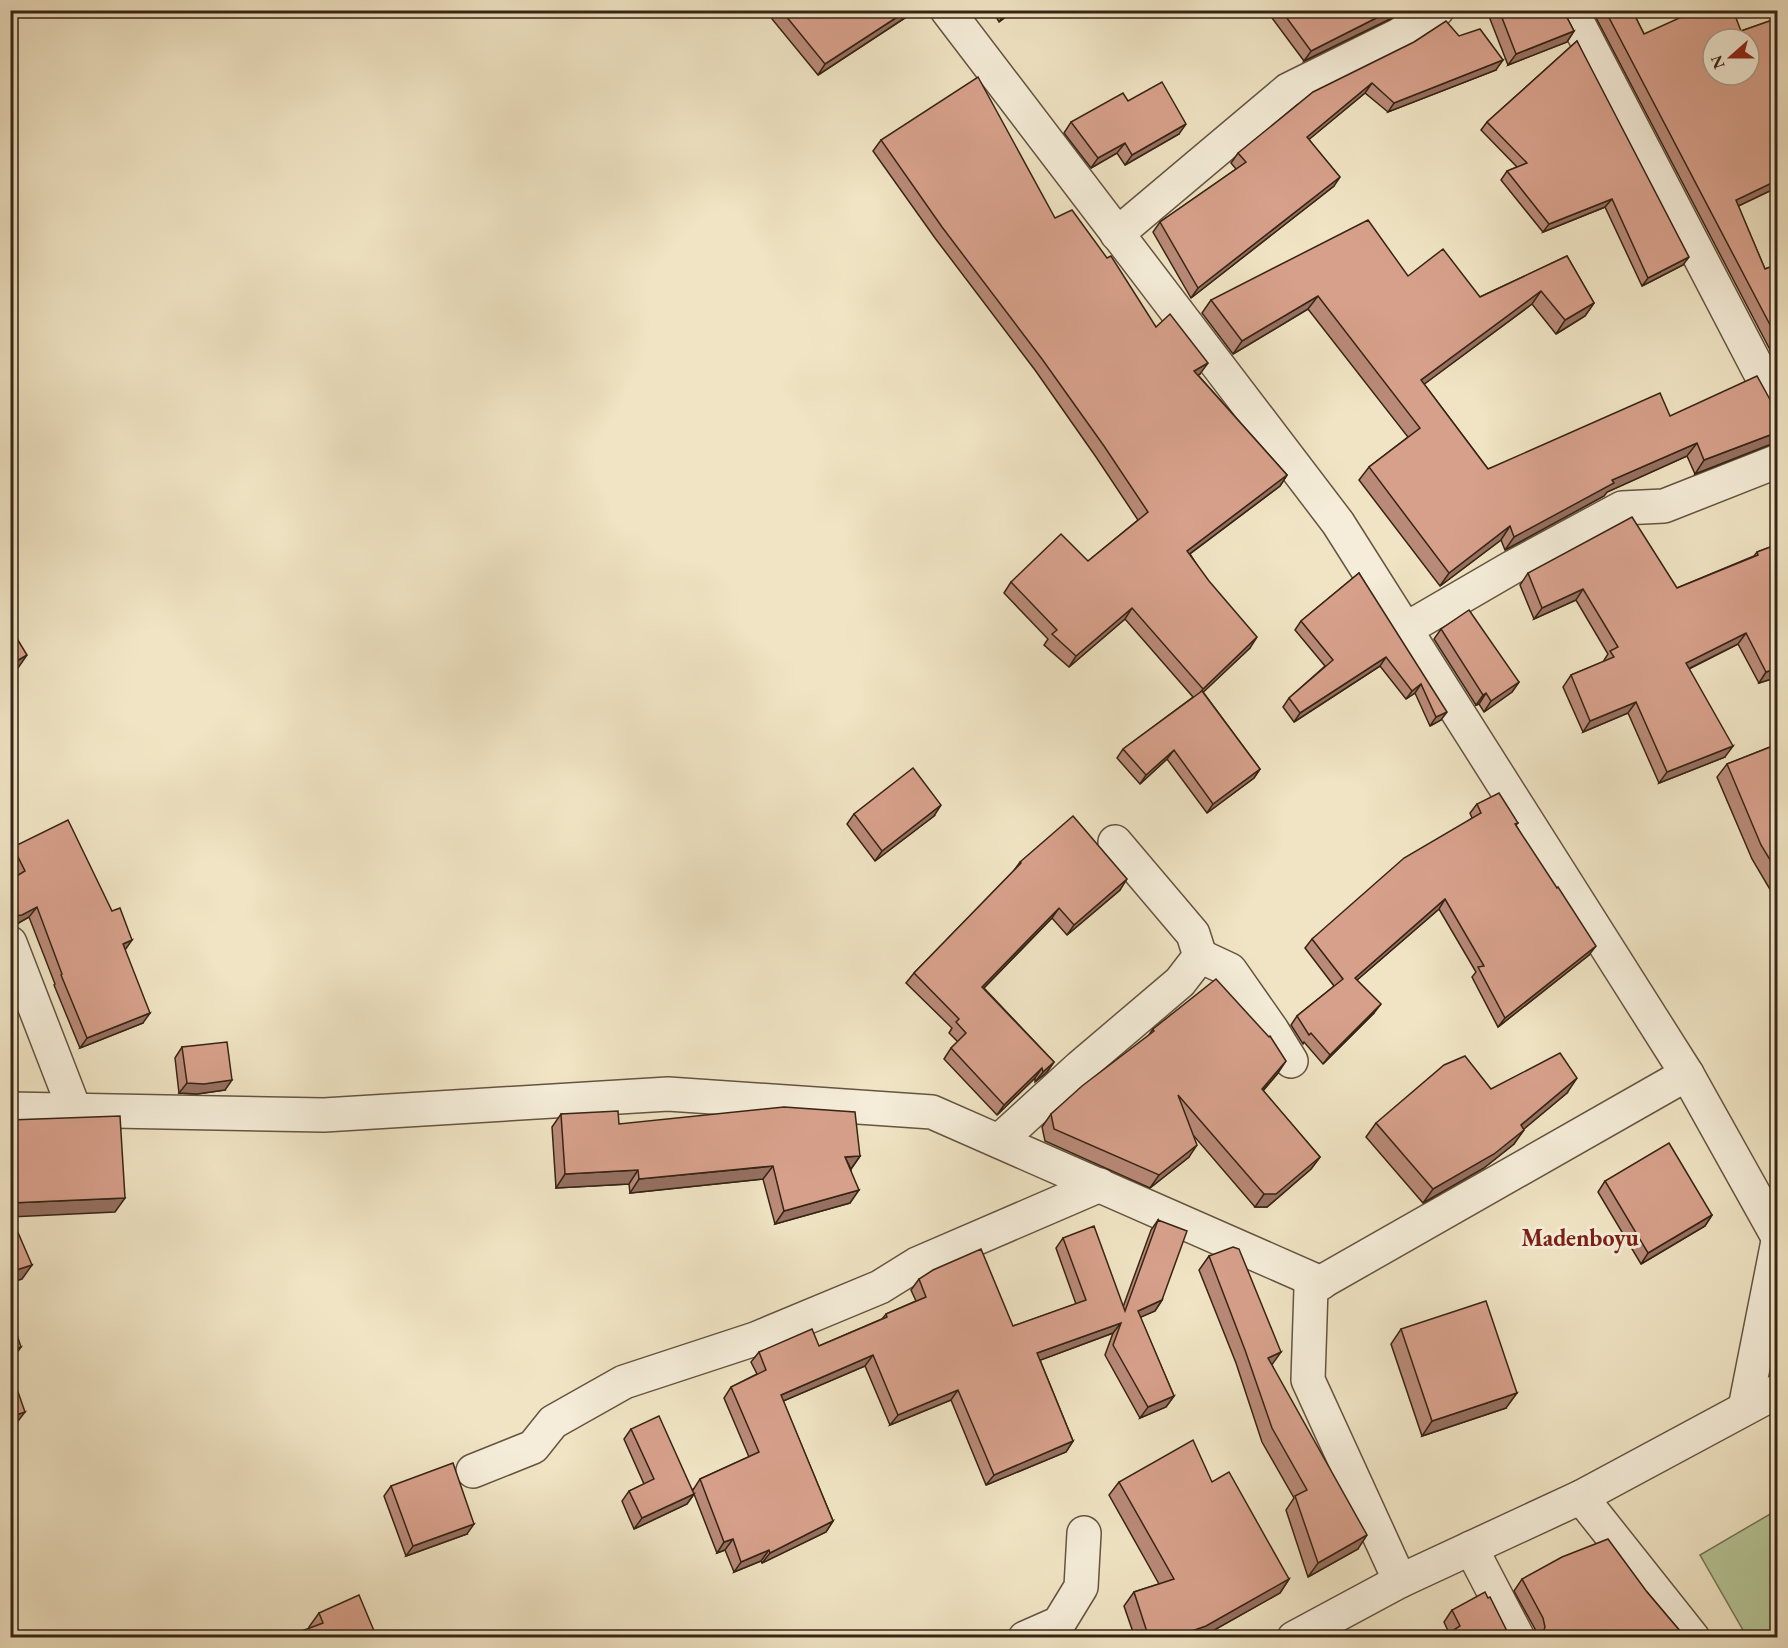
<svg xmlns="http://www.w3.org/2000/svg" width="1788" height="1648" viewBox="0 0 1788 1648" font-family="'EB Garamond',serif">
<rect width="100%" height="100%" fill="#f0e4c4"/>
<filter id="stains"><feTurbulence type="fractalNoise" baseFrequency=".00333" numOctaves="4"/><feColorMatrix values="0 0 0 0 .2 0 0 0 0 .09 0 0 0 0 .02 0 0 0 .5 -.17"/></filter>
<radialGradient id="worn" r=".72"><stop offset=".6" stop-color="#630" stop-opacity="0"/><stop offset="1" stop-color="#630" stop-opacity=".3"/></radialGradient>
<path fill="#b5c597" stroke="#767456" stroke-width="1.5" d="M1777 1510V1637H1747L1700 1555Z"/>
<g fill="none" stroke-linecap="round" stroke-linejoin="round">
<g stroke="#655440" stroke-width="36">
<g id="minor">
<path d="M947 10 1338 523 1687 1074 1778 1237"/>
<path d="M1571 10 1778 407"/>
<path d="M1117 234 1288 90 1399 35 1437 10"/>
<path d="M1406 629 1511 568 1622 508 1664 506 1778 461"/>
<path d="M10 943 75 1111"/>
<path d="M1200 956 1230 970 1272 1030 1291 1061"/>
<path d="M10 1109 324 1115 668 1094 932 1112 1321 1283"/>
<path d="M999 1141 1080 1067 1180 982 1200 956 1193 934 1115 842"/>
<path d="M1745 1408 1778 1241"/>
<path d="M473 1471 533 1447 553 1422 624 1382 755 1339 880 1287 917 1264 1100 1185"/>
<path d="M1581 1497 1693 1638"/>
<path d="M1471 1548 1518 1638"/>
<path d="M1400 1581 1308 1380 1311 1288 1687 1074"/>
<path d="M1025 1638 1059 1623 1081 1587 1084 1533"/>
<path d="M1294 1638 1400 1581 1581 1497 1778 1391"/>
</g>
</g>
<use href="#minor" stroke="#f5edd9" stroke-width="33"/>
</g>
<g fill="#b98a78" stroke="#372414" stroke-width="1.5">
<path d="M917 10 818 75 772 19 777 11Z"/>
<path d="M992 10H1015L999 22Z"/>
<path d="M1266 10H1402L1390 19 1304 61Z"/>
<path d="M1491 10H1563L1574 31 1567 42 1508 65 1490 19Z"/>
<path d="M1592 10H1632L1644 34 1741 31 1778 18V187L1738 206 1765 269 1778 264V365Z"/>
<path d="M1459 36 1496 70 1388 112 1365 93 1309 139 1334 186 1191 298 1153 232 1160 222 1236 169 1231 163 1238 153Z"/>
<path d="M1577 41 1683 265 1642 286 1605 207 1543 232 1501 180 1507 171 1517 167 1481 130 1487 122Z"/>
<path d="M1128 101 1179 134 1125 165 1117 153 1091 168 1064 133 1071 122Z"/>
<path d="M881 140 1055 218 1200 374 1198 375 1287 475 1280 486 1190 554 1250 648 1203 692 1260 769 1254 778 1207 813 1167 759 1140 784 1117 758 1123 749 1193 697 1125 619 1069 667 1044 645 1048 639 1004 593 1011 582 1088 561 1138 520 1096 457 1035 370 935 238 873 151Z"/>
<path d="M1567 256 1594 303 1585 316 1556 334 1532 304 1424 384 1488 469 1670 416 1778 415V438L1774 443 1695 474 1687 456 1607 492 1604 496 1505 550 1501 540 1440 586 1359 480 1369 467 1408 437 1308 309 1233 354 1202 313 1211 300 1408 276 1480 297Z"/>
<path d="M1778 544V677L1759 683 1738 644 1689 669 1725 757 1659 783 1628 713 1583 732 1563 687 1571 675 1603 662 1608 654 1576 600 1534 619 1520 585 1528 573 1677 588 1754 556 1757 552Z"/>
<path d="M1359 573 1441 720 1430 726 1415 693 1406 699 1380 666 1294 722 1283 707 1289 698 1325 666 1295 630 1301 621Z"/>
<path d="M1441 629 1519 682 1512 692 1484 712 1479 704 1476 705 1434 639Z"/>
<path d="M1778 741V903L1752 859 1717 777 1727 764 1775 745Z"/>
<path d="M1477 804 1518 823 1516 825 1589 955 1498 1027 1472 977 1476 972 1439 909 1357 980 1374 1013 1323 1064 1304 1042 1303 1044 1291 1025 1297 1016 1334 986 1305 948 1312 939 1472 818 1470 813Z"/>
<path d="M854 814 934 816 875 861 847 824Z"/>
<path d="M13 847 125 950 143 1023 80 1048 54 985 55 984 29 917 15 925 16 876 10 865V851Z"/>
<path d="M1020 862 1120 890 1067 935 1052 918 984 988 1054 1062 1047 1072 1035 1082V1078L997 1115 944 1059 951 1048 958 1042 949 1033 952 1028 906 983 914 973 1013 872Z"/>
<path d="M1153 1029 1278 1073 1263 1091 1320 1157 1311 1169 1267 1207H1255L1194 1136 1189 1157 1150 1188 1045 1141 1042 1127 1051 1114 1149 1035Z"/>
<path d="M182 1047 225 1090 197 1094 179 1093 175 1058Z"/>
<path d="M1491 1089 1567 1093 1523 1129 1514 1144 1484 1168 1423 1203 1366 1137 1376 1123Z"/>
<path d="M561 1114 619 1124 860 1156 851 1169 850 1203 775 1224 763 1179 630 1193 629 1184 556 1188 552 1127Z"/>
<path d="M1605 1181 1712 1215 1705 1226 1641 1264 1598 1192Z"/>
<path d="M1158 1220 1162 1300 1155 1311 1140 1317 1174 1396 1166 1407 1140 1418 1105 1355 1113 1333 1040 1360 1073 1441 1066 1452 986 1485 951 1400 890 1425 865 1366 783 1401 833 1521 826 1532 762 1563 761 1561 734 1572 725 1550 717 1553 694 1494 687 1504 634 1529 622 1501 629 1491 644 1484 624 1439 631 1429 693 1490 700 1479 749 1457 724 1398 731 1387 757 1374 751 1362 759 1352 819 1346 882 1319 886 1314 916 1301 911 1290 919 1279 1013 1326 1076 1304 1056 1248 1063 1238 1123 1307 1151 1230Z"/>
<path d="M1209 1256 1272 1365 1358 1549 1308 1577 1286 1510 1294 1498 1262 1442 1236 1363 1199 1270Z"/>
<path d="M1401 1329 1506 1408 1422 1436 1391 1344Z"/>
<path d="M1778 1447V1469L1771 1454 1774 1449Z"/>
<path d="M1119 1482H1212L1289 1579 1280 1593 1200 1638H1135L1124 1606 1134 1592 1159 1584 1109 1495Z"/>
<path d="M391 1486 467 1534 406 1556 384 1496Z"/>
<path d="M1522 1579 1647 1592 1686 1638H1537L1535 1629 1514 1591Z"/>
<path d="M1452 1610 1509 1635 1449 1633 1444 1622Z"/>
<path d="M319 1613 377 1638 309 1628V1627Z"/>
</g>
<g fill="#967061" stroke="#372414" stroke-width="1.5">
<path d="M908 10H917L818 75 825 64Z"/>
<path d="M1008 10H1015L999 22 1006 12Z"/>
<path d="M1392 10H1402L1390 19 1304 61 1311 51Z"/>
<path d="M1574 31 1567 42 1508 65 1516 54Z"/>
<path d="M1503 60 1496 70 1388 112 1394 103Z"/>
<path d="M1372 83 1365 93 1300 147 1307 137Z"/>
<path d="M1186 124 1179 134 1125 165 1132 155Z"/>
<path d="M1125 143 1117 153 1091 168 1098 158Z"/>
<path d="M1340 177 1334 186 1191 298 1198 288Z"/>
<path d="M1778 180V187L1728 211 1736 200Z"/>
<path d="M1612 199 1605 207 1543 232 1549 224Z"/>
<path d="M1689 257 1683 265 1642 286 1648 278Z"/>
<path d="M1541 291 1532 304 1411 394 1421 380Z"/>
<path d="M1318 296 1308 309 1233 354 1242 341Z"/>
<path d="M1594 303 1585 316 1556 334 1565 320Z"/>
<path d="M1208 363 1200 374 1187 382 1194 371Z"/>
<path d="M1778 432V438L1774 443 1695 474 1704 460Z"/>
<path d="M1697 443 1687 456 1607 492 1604 496 1505 550 1514 537 1612 480Z"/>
<path d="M1287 475 1280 486 1180 561 1187 551Z"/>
<path d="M1510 526 1501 540 1440 586 1449 573Z"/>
<path d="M1583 589 1576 600 1534 619 1542 608Z"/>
<path d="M1132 608 1125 619 1069 667 1076 656Z"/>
<path d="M1746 633 1738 644 1678 674 1686 663Z"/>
<path d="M1257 637 1250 648 1195 700 1203 689Z"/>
<path d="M27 655 18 668 10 672V665Z"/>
<path d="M1386 657 1380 666 1294 722 1300 713Z"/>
<path d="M1778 668V677L1759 683 1766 672Z"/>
<path d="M1519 682 1512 692 1484 712 1491 701Z"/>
<path d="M1421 684 1415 693 1406 699 1412 691Z"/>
<path d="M1486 693 1479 704 1476 705 1483 695Z"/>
<path d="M1636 702 1628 713 1583 732 1590 721Z"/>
<path d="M1447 712 1441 720 1430 726 1436 717Z"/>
<path d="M1733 746 1725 757 1659 783 1667 772Z"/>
<path d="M1174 750 1167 759 1140 784 1146 775Z"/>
<path d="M1260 769 1254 778 1207 813 1213 804Z"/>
<path d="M941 805 934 816 875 861 882 851Z"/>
<path d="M1127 879 1120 890 1067 935 1074 925Z"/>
<path d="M1445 899 1439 909 1349 987 1355 978Z"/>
<path d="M37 907 29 917 15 925 10 926V916Z"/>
<path d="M1059 908 1052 918 975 997 982 987Z"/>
<path d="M132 940 125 950 123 944Z"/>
<path d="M1596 946 1589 955 1498 1027 1505 1018Z"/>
<path d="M1381 1004 1374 1013 1323 1064 1330 1055Z"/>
<path d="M150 1013 143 1023 80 1048 87 1038Z"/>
<path d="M1286 1061 1278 1073 1253 1102 1262 1089Z"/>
<path d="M1054 1062 1047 1072 1035 1082 1043 1072Z"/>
<path d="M1042 1068 1035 1078 997 1115 1004 1105Z"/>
<path d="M1577 1078 1567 1093 1511 1140 1521 1125Z"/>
<path d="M232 1080 225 1090 197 1094 179 1093 187 1083Z"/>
<path d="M1524 1130 1514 1144 1484 1168 1423 1203 1433 1189Z"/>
<path d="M1197 1145 1189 1157 1150 1188 1159 1175Z"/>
<path d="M860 1156 851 1169 845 1157Z"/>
<path d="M1320 1157 1311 1169 1267 1207H1255L1264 1194Z"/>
<path d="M773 1166 763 1179 630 1193 639 1179Z"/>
<path d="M638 1170 629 1184 556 1188 565 1174Z"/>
<path d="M859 1190 850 1203 775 1224 784 1211Z"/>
<path d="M125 1198 115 1212 10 1217V1203Z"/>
<path d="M1712 1215 1705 1226 1641 1264 1648 1253Z"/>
<path d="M32 1265 22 1279 10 1283V1272Z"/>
<path d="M1162 1300 1155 1311 1130 1322 1138 1311Z"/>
<path d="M1121 1323 1113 1333 1030 1364 1037 1353Z"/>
<path d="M21 1347 11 1361H10V1351Z"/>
<path d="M1281 1352 1271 1366 1268 1358Z"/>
<path d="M873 1355 865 1366 774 1405 781 1395Z"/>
<path d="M958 1390 951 1400 890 1425 898 1415Z"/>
<path d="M1517 1393 1506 1408 1422 1436 1432 1421Z"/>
<path d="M1174 1396 1166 1407 1140 1418 1148 1407Z"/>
<path d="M25 1412 15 1425 10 1427V1417Z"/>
<path d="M1073 1441 1066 1452 986 1485 994 1475Z"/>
<path d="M694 1494 687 1504 634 1529 642 1518Z"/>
<path d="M833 1521 826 1532 762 1563 770 1553Z"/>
<path d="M474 1524 467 1534 406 1556 413 1546Z"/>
<path d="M1367 1535 1358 1549 1308 1577 1318 1563Z"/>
<path d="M733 1539 725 1550 717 1553 724 1542Z"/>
<path d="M769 1550 761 1561 734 1572 741 1562Z"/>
<path d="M1289 1579 1280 1593 1200 1638H1172Z"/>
</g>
<g fill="#d7a08b" stroke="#372414" stroke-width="1.5" fill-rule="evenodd">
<path d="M781 10H908L825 64Z"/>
<path d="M1281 10H1392L1311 51Z"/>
<path d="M1499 10H1563L1574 31 1516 54Z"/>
<path d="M1605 10H1632L1644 34 1697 10H1733L1741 31 1778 18V180L1736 200 1765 269 1778 264V340ZM1713 39H1749V75H1713Z"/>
<path d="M1446 21 1459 36 1480 29 1503 60 1394 103 1372 83 1307 137 1340 177 1198 288 1160 222 1246 162 1238 153 1313 92 1414 42Z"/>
<path d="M1577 41 1689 257 1648 278 1612 199 1549 224 1507 171 1527 163 1487 122Z"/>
<path d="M978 77 1055 218 1072 210 1107 258 1111 256 1156 327 1170 314 1208 363 1194 371 1287 475 1187 551 1209 581 1257 637 1203 689 1132 608 1076 656 1052 634 1057 630 1011 582 1061 534 1088 561 1148 512 1104 446 1042 359 942 227 881 140Z"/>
<path d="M1162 82 1186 124 1132 155 1125 143 1098 158 1071 122 1123 93 1128 101Z"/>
<path d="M1368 220 1408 276 1443 249 1480 297 1567 256 1594 303 1565 320 1541 291 1421 380 1488 469 1660 393 1670 416 1757 376 1773 405 1778 415V432L1704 460 1697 443 1612 480 1614 483 1514 537 1510 526 1449 573 1369 467 1420 428 1318 296 1242 341 1211 300Z"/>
<path d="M1632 517 1677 588 1758 555 1757 552 1778 544V668L1766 672 1746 633 1686 663 1733 746 1667 772 1636 702 1590 721 1571 675 1614 657 1610 651 1618 647 1583 589 1542 608 1528 573Z"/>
<path d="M1359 573 1447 712 1436 717 1421 684 1412 691 1386 657 1300 713 1289 698 1333 660 1301 621Z"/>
<path d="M1469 610 1519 682 1491 701 1486 693 1483 695 1441 629Z"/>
<path d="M10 627 27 655 10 665Z"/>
<path d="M1202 691 1260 769 1213 804 1174 750 1146 775 1123 749Z"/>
<path d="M1778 744V873L1761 845 1727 764Z"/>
<path d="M913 768 941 805 882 851 854 814Z"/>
<path d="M1499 793 1518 823 1515 824 1557 888 1558 887 1596 946 1505 1018 1478 967 1484 966 1445 899 1355 978 1381 1004 1330 1055 1311 1033 1309 1035 1297 1016 1343 979 1312 939 1404 858 1481 813 1477 804Z"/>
<path d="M1073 816 1127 879 1074 925 1059 908 982 987 1054 1062 1043 1072 1042 1068 1004 1105 951 1048 966 1033 956 1022 959 1019 914 973 1021 863 1020 862Z"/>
<path d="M68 820 112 911 120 908 132 940 123 944 150 1013 87 1038 61 975 62 974 37 907 22 915 10 916V880L25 871 13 847Z"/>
<path d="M1216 979 1269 1037 1270 1036 1286 1061 1262 1089 1320 1157 1276 1194H1264L1178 1095 1197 1145 1159 1175 1054 1129 1051 1114 1082 1086 1154 1031 1153 1029Z"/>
<path d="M227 1042 232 1080 204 1084 187 1083 182 1047Z"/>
<path d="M1560 1053 1577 1078 1521 1125 1524 1130 1494 1154 1433 1189 1376 1123 1444 1065 1465 1056 1491 1089Z"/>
<path d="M784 1107 855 1112 860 1156 845 1157 859 1190 784 1211 773 1166 639 1179 638 1170 565 1174 561 1114 618 1111 619 1124Z"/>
<path d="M120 1116 125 1198 10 1203V1120Z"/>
<path d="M1669 1143 1712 1215 1648 1253 1605 1181Z"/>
<path d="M10 1214 32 1265 10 1272Z"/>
<path d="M1158 1220 1187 1231 1162 1300 1138 1311 1174 1396 1148 1407 1113 1345 1121 1323 1037 1353 1073 1441 994 1475 958 1390 898 1415 873 1355 781 1395 833 1521 770 1553 769 1550 741 1562 733 1539 724 1542 700 1479 759 1452 731 1387 766 1370 759 1352 812 1329 819 1346 887 1317 886 1314 926 1297 919 1279 933 1270 981 1249 1013 1326 1086 1300 1063 1238 1094 1226 1125 1311Z"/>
<path d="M1233 1247 1239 1249 1281 1352 1268 1358 1367 1535 1318 1563 1295 1496 1307 1490 1272 1428 1245 1350 1209 1256Z"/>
<path d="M1486 1301 1517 1393 1432 1421 1401 1329Z"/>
<path d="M10 1314 21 1347 10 1351Z"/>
<path d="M10 1369 25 1412 10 1417Z"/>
<path d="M659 1416 694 1494 642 1518 629 1491 654 1479 631 1429Z"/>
<path d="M1193 1440 1212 1482 1229 1472 1289 1579 1206 1626 1172 1638H1149L1134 1592 1174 1579 1119 1482Z"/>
<path d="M1778 1447V1456L1774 1449Z"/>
<path d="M453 1463 474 1524 413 1546 391 1486Z"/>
<path d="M1608 1539 1647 1592 1686 1638H1540L1542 1636 1545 1627 1543 1618 1522 1579 1562 1557Z"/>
<path d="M1485 1592 1488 1598 1490 1597 1509 1635 1512 1638H1441L1460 1626 1452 1610Z"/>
<path d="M359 1595 377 1638H283L323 1623 319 1613Z"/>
</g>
<g text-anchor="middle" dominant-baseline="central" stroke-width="6" stroke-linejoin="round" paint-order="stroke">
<g font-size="24" font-weight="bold" fill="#7a1f14" stroke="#f5edd9">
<text x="1580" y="1237">Madenboyu</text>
</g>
</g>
<rect width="1788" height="1648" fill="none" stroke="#f0e4c4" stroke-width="36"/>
<rect x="12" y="12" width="1764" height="1624" fill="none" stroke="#372414" stroke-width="3"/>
<rect x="18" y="18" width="1752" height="1612" fill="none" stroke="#372414" stroke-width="1.5"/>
<g transform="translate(1731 57) rotate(249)"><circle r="28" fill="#f5edd9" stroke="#a99d8a" stroke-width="1.5"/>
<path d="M0-4.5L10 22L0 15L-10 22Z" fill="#8f2418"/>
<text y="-9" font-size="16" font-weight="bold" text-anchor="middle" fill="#372414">N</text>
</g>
<rect width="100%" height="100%" filter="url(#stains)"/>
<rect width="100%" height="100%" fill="url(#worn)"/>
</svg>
